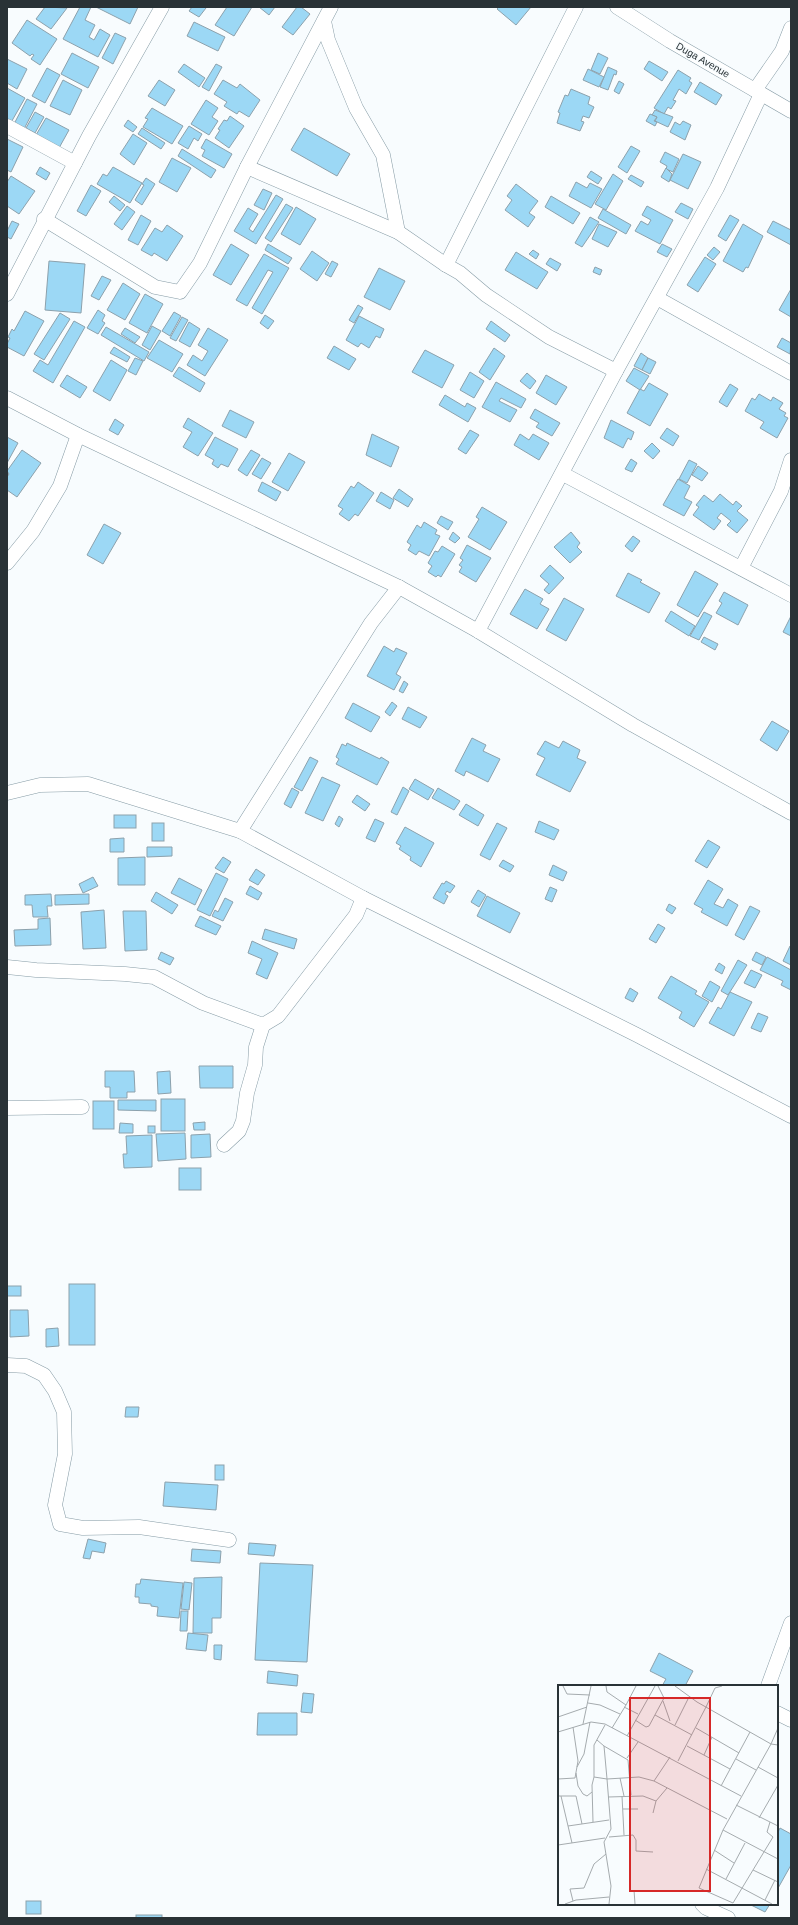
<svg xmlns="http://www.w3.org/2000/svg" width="798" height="1925" viewBox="0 0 798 1925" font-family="Arial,sans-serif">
<rect width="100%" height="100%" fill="#f8fcfe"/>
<g fill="#9cd8f5" stroke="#8ca1ac">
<path d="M45 7 67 8 51 29 36 19Z"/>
<path d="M80 7H91L85 20 95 25 89 37 94 40 100 29 110 35 98 57 63 39Z"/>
<path d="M96 7H138L130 24Z"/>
<path d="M192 7H204L206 8 199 17 189 11Z"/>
<path d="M227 7H252L234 36 215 25Z"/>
<path d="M259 7H275L269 15Z"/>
<path d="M297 7H301L310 14 293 35 282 27Z"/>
<path d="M499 7H531L516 25 497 9Z"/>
<path d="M27 20 57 39 40 65 31 59 34 55 32 54 30 56 12 43Z"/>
<path d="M194 22 225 37 218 51 187 36Z"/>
<path d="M115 33 126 38 113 64 102 58Z"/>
<path d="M72 53 99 67 88 88 61 74Z"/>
<path d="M598 53 608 58 600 74 591 70Z"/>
<path d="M7 59 27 69 17 89 7 83Z"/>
<path d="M649 61 668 72 662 81 644 69Z"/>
<path d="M184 64 205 78 199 87 178 72Z"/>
<path d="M216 64 222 67 209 91 202 87Z"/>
<path d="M608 67 617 71 616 75 614 74 608 90 600 87Z"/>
<path d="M47 68 60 75 45 103 32 96Z"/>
<path d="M588 69 604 77 599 87 583 80Z"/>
<path d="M678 70 691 78 689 81 692 83 686 94 679 89 673 100 676 101 671 109 668 107 664 114 654 108Z"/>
<path d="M63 80 82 90 70 115 50 106Z"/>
<path d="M159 80 175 90 165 106 148 96Z"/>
<path d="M223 80 237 88 240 84 260 100 249 117 239 111 237 114 224 106 227 102 214 94Z"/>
<path d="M619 81 624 84 619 94 614 91Z"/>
<path d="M700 82 722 95 716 105 694 92Z"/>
<path d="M7 88 25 98 9 126 7 125Z"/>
<path d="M571 89 590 97 588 104 594 107 589 118 583 116 581 121 584 122 580 131 557 123 560 113 558 112 565 95 568 96Z"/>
<path d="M27 99 37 104 24 129 14 124Z"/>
<path d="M206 100 218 108 212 117 218 121 209 135 191 124Z"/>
<path d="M152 108 183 126 172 144 143 127 148 119 145 118Z"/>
<path d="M655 110 673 117 668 127 655 121 657 117 652 115Z"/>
<path d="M35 112 44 117 35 133 26 128Z"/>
<path d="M650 114 657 117 654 121 657 122 655 126 646 121Z"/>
<path d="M230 116 244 126 229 148 215 138 220 130 218 129 224 120 227 121Z"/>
<path d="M46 118 69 130 59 148 36 135Z"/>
<path d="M128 120 137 127 133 132 124 126Z"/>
<path d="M683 121 691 125 685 140 670 132 675 122 680 125Z"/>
<path d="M189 126 202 134 198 141 194 138 188 149 178 143Z"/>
<path d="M142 128 165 143 161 149 138 134Z"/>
<path d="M304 128 350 154 337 176 291 150Z"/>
<path d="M133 134 147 143 134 165 120 154Z"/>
<path d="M7 139 23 147 11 172 7 170Z"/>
<path d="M206 139 232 154 224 168 202 156 205 150 201 148Z"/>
<path d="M631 146 640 151 627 173 618 167Z"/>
<path d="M182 149 216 170 211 178 178 156Z"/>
<path d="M665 152 679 159 673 172 666 169 667 166 660 162Z"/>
<path d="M683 154 701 162 688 189 670 180Z"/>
<path d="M172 158 191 168 177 192 159 182Z"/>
<path d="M40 167 50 173 46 180 36 174Z"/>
<path d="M113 167 142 183 130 203 97 184 103 174 107 176Z"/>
<path d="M666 168 672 174 669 182 661 177Z"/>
<path d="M591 171 602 178 598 184 587 177Z"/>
<path d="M613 174 623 181 606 210 595 204Z"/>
<path d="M631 175 644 182 641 187 628 179Z"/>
<path d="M11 176 35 191 19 214 7 206V182Z"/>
<path d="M146 178 155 184 142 205 135 200 144 185 142 184Z"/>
<path d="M576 182 587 188 590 183 602 189 591 208 569 196Z"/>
<path d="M516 184 538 201 529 213 535 217 528 227 505 210 512 200 507 196Z"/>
<path d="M91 185 101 191 86 216 77 211Z"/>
<path d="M263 189 272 193 264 210 254 205Z"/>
<path d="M276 195 283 199 256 244 234 231 248 208 258 214 249 229 253 232Z"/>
<path d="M114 196 125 205 120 211 109 202Z"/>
<path d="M551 196 580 213 573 224 545 207Z"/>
<path d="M681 203 693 209 688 219 675 212Z"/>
<path d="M286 204 293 208 271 242 265 238Z"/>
<path d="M127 206 135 212 122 230 114 224Z"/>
<path d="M647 206 673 220 660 244 635 231 641 221 648 225 651 220 642 215Z"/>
<path d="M296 207 316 219 300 245 281 234Z"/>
<path d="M603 209 631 225 626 234 598 218Z"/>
<path d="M141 215 151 221 138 245 128 240Z"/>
<path d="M730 215 739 220 726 241 718 236Z"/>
<path d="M590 217 599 222 582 247 575 243Z"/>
<path d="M12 221 19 224 11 239 7 237V231Z"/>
<path d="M773 221 791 230V245L767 232Z"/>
<path d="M599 224 617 232 608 247 592 239Z"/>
<path d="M743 224 763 236 748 268 746 267 743 272 723 261Z"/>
<path d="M167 225 183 236 167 261 154 253 152 256 141 250 155 228 162 232Z"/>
<path d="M231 244 249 255 231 285 213 275Z"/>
<path d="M268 244 292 258 288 264 265 250Z"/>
<path d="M662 244 672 249 667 257 657 252Z"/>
<path d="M714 247 720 252 713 260 707 255Z"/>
<path d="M533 250 539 254 536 259 529 254Z"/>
<path d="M312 251 329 263 317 281 300 269Z"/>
<path d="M516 252 548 272 537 289 505 270Z"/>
<path d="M264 254 289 268 262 314 252 308 273 272 268 270 247 306 236 300Z"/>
<path d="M705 257 716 264 698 292 687 285Z"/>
<path d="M550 258 561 264 557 271 546 264Z"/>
<path d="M49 261 85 264 81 313 45 310Z"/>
<path d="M332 261 338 264 331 277 325 274Z"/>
<path d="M595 267 602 270 600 275 593 272Z"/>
<path d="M379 268 405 281 390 310 364 297Z"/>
<path d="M102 276 111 280 99 300 91 296Z"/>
<path d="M123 283 140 294 125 320 107 310Z"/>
<path d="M791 289V317L779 310Z"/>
<path d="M145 294 163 304 147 333 129 323Z"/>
<path d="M358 305 363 308 354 323 349 320Z"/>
<path d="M98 310 105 315 102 321 105 323 98 334 87 328Z"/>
<path d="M25 311 44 321 24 356 7 347V344L10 338 8 337 12 329 14 331Z"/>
<path d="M174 312 181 316 170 336 162 331Z"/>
<path d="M60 313 70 319 44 360 34 354Z"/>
<path d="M265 315 274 321 268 329 260 323Z"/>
<path d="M359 316 384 329 380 338 376 336 369 348 361 343 358 347 346 340Z"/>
<path d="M182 317 188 320 176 341 170 338Z"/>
<path d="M74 321 85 327 53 383 33 371 40 360 48 365Z"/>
<path d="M491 321 510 335 505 342 486 329Z"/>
<path d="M189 322 200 329 190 347 179 341Z"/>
<path d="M152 326 161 331 150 350 142 345Z"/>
<path d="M106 327 149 352 144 361 101 335Z"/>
<path d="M125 328 140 337 135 343 121 334Z"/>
<path d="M208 328 228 340 205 376 187 365 193 355 202 361 208 351 198 345Z"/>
<path d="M782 338 791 343 790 354 777 347Z"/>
<path d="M159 340 183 354 172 372 147 358Z"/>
<path d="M334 346 356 359 349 370 327 358Z"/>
<path d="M114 347 130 357 127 362 110 353Z"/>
<path d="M494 348 505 356 490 380 479 372Z"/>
<path d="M425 350 454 365 442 388 412 372Z"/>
<path d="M641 353 648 358 642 370 634 366Z"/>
<path d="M135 358 143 361 136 375 128 371Z"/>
<path d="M648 358 656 362 650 374 642 370Z"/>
<path d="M111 360 127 370 110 401 93 391Z"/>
<path d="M179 367 205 383 200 392 173 376Z"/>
<path d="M634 368 649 376 640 390 626 381Z"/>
<path d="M470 372 484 381 474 398 460 390Z"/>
<path d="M527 373 536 381 530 389 520 381Z"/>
<path d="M67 375 87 387 80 398 60 386Z"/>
<path d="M546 375 567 387 556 405 536 393Z"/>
<path d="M496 382 526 399 521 408 501 398 499 401 517 410 510 422 482 407Z"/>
<path d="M649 383 668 394 650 426 627 413 640 389 644 391Z"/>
<path d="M730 384 738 389 727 407 719 402Z"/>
<path d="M759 394 771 401 773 397 783 403 779 409 786 413 784 416 788 418 777 438 760 428 764 422 745 411 752 398 755 400Z"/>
<path d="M445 395 465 407 467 403 476 408 468 422 439 405Z"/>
<path d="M535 409 560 423 552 436 536 427 539 423 530 418Z"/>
<path d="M230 410 254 422 246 438 222 426Z"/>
<path d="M188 418 213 433 198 456 183 447 192 432 183 427Z"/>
<path d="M115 419 124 425 118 435 109 430Z"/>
<path d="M611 420 634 432 631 440 628 438 623 448 604 438Z"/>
<path d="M667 428 679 436 673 446 660 438Z"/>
<path d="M470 430 479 435 466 454 458 449Z"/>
<path d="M372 434 399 447 391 467 366 455Z"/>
<path d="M520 434 529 440 533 434 549 443 539 460 514 445Z"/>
<path d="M7 437 18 443 7 463Z"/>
<path d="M215 437 238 449 228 467 221 464 218 468 212 464 214 460 205 455Z"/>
<path d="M652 443 660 451 653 459 644 451Z"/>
<path d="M22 450 41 463 17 497 7 490V477L9 474 7 471Z"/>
<path d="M251 450 260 455 247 476 238 470Z"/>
<path d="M289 453 305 462 288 491 272 482Z"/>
<path d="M262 458 271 463 261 479 252 474Z"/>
<path d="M631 459 637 463 632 472 625 469Z"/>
<path d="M689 460 697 464 687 483 679 479Z"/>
<path d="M698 466 708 473 702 481 692 475Z"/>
<path d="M678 479 690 486 684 498 692 502 684 516 663 505Z"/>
<path d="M262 482 281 492 276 501 258 491Z"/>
<path d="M358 482 374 493 358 516 355 514 349 521 339 514 343 509 338 506 351 486 354 488Z"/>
<path d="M399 489 413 499 408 507 393 498Z"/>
<path d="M381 492 394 500 390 509 376 501Z"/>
<path d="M720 494 733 505 736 501 742 506 737 511 748 520 737 533 727 525 731 521 721 513 717 518 721 521 714 530 693 515 699 507 696 505 704 495 713 502Z"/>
<path d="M482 507 507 522 490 550 468 537 479 519 476 517Z"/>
<path d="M441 516 453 522 448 530 437 523Z"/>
<path d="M424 522 437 530 435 534 440 536 429 556 419 551 416 555 408 550 411 545 407 542 417 525 421 528Z"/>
<path d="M104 524 121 533 103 564 87 555Z"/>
<path d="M453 532 460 538 455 543 449 539Z"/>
<path d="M571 532 580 543 577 547 582 552 570 563 554 547Z"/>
<path d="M633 536 640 541 632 552 625 546Z"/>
<path d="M467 545 491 558 476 582 459 572 462 567 459 565 463 560 460 558Z"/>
<path d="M442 546 455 554 441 577 438 575 436 577 428 572 432 566 428 563 435 551 438 552Z"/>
<path d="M550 565 564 578 549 594 544 590 549 584 540 576Z"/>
<path d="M695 571 718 584 698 617 677 605Z"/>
<path d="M628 573 642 580 640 582 660 593 649 613 616 596Z"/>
<path d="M525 589 543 599 540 604 549 609 537 629 510 614Z"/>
<path d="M724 592 748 605 738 625 716 613 722 603 719 601Z"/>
<path d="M564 598 584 609 566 641 546 630Z"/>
<path d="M671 611 695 626 689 636 665 621Z"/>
<path d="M704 612 712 616 699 640 690 636Z"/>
<path d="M791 616V636L783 632Z"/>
<path d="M704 637 718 644 715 650 701 642Z"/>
<path d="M384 646 394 652 396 648 407 653 396 674 401 677 394 690 367 676Z"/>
<path d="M404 681 408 684 403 693 399 691Z"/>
<path d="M392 702 397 706 390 716 385 712Z"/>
<path d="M353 703 380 717 371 732 345 718Z"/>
<path d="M408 707 427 717 420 728 402 719Z"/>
<path d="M772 721 789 731 777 751 760 740Z"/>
<path d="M472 738 486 745 483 751 500 759 488 782 466 771 464 776 455 771Z"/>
<path d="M545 741 559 748 563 741 580 750 577 758 586 762 570 792 536 775 545 758 537 754Z"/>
<path d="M347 743 380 759 381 757 389 762 377 785 336 764 339 759 336 757 342 744 346 746Z"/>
<path d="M310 757 318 761 302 791 294 787Z"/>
<path d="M322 777 340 785 323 821 305 813Z"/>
<path d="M415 779 434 790 428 800 409 789Z"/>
<path d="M403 787 409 791 397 815 391 812Z"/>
<path d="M292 788 299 792 291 808 284 804Z"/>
<path d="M438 788 460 801 454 810 432 798Z"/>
<path d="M357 795 370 804 365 811 352 802Z"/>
<path d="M466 804 484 815 478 826 459 815Z"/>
<rect x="114" y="815" width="22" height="13"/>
<path d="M339 816 343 819 339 827 335 824Z"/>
<path d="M375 819 384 823 375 842 366 838Z"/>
<path d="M539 821 559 830 554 840 535 832Z"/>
<rect x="152" y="823" width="12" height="18"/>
<path d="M497 823 507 828 490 860 480 855Z"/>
<path d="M405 827 434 843 421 867 410 860 411 857 399 849 401 846 396 843Z"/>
<path d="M124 838V852H110V839Z"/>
<path d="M708 840 720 847 707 868 695 861Z"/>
<path d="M147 847H172V856L147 857Z"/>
<path d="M145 857V885H118V858Z"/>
<path d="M223 857 231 862 224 873 215 868Z"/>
<path d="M503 860 514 866 510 872 499 866Z"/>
<path d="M553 865 567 872 563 881 549 875Z"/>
<path d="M256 869 265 875 258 885 249 880Z"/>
<path d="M216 873 228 879 210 916 197 910Z"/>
<path d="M93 877 98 886 83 893 79 884Z"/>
<path d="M179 878 202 890 195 905 171 893Z"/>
<path d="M708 880 723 889 714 904 723 908 728 899 738 905 727 926 701 912 703 909 694 904Z"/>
<path d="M446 881 455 886 450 893 447 891 445 894 448 896 444 904 433 898 442 883 444 884Z"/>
<path d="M250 886 262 893 258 900 246 894Z"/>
<path d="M550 887 557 890 552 902 545 899Z"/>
<path d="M478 890 486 895 479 907 471 902Z"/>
<path d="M156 892 178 905 172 914 151 901Z"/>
<path d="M51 894 52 906H47L48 917H33L32 905H25V895Z"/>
<path d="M89 894V904L55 905V895Z"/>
<path d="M487 896 520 913 510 933 477 916Z"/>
<path d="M225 898 233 902 223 921 212 916 215 910 218 912Z"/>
<path d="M669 904 676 908 672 914 666 910Z"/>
<path d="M750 906 760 911 744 940 735 935Z"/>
<path d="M104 910 106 948 83 949 81 912Z"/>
<path d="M123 911H146L147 950 125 951Z"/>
<path d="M200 916 221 926 216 935 195 926Z"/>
<path d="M50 918 51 945 15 946 14 930 38 929V919Z"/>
<path d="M658 924 665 928 656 943 649 939Z"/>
<path d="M265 929 297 939 294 949 262 939Z"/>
<path d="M252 941 278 953 267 979 256 974 262 959 248 953Z"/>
<path d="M790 946 791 947V965L783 961Z"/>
<path d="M161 952 174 958 170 965 158 959Z"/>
<path d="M756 952 766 957 762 965 752 960Z"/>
<path d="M767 957 791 970V990L781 985 783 981 760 970Z"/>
<path d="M738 960 747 965 728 995 721 991Z"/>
<path d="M719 963 725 967 722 974 715 970Z"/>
<path d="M751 970 762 975 755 988 744 983Z"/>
<path d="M671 976 697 991 695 994 709 1002 694 1027 679 1018 682 1012 658 998Z"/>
<path d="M710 981 720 987 712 1002 702 996Z"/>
<path d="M630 988 638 993 633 1002 625 998Z"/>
<path d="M730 992 752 1002 734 1036 709 1023 718 1007 721 1009Z"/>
<path d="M758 1013 768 1017 761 1032 751 1028Z"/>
<path d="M199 1066H233V1088H200Z"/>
<path d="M105 1071H134L135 1092H127V1098H110V1087H105Z"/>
<path d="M170 1071 171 1093 158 1094 157 1072Z"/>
<rect x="161" y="1099" width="24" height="32"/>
<path d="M118 1100H156V1111L118 1110Z"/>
<rect x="93" y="1101" width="21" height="28"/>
<path d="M205 1122V1130H194L193 1123Z"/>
<path d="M120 1123 133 1124V1133H119Z"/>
<rect x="148" y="1126" width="7" height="7"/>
<path d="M185 1133 186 1159 158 1161 156 1134Z"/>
<path d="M210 1134 211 1157 191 1158V1135Z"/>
<path d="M152 1135V1167L124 1168 123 1154H127L126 1136Z"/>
<rect x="179" y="1168" width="22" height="22"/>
<rect x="69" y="1284" width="26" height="61"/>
<rect x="7" y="1286" width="14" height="10"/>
<path d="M10 1310H28L29 1336 10 1337Z"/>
<path d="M58 1328 59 1346 46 1347V1329Z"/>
<path d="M126 1407H139L138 1417H125Z"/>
<rect x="215" y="1465" width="9" height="15"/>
<path d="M165 1482 218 1485 216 1510 163 1506Z"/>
<path d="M88 1539 106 1543 104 1553 92 1551 90 1559 83 1558Z"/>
<path d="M249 1543 276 1545 274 1556 248 1554Z"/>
<path d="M192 1549 221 1551 220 1563 191 1561Z"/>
<path d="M260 1563 313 1565 307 1662 255 1660Z"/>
<path d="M222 1577 221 1618H212V1633H193L194 1578Z"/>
<path d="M141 1579 183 1583 179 1618 157 1616 158 1607 151 1606V1604L139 1603V1597H135L136 1584H140Z"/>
<path d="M184 1582 192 1583 189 1610 181 1609Z"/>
<path d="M181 1611H188L187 1631H180Z"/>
<path d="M188 1633 208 1635 206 1651 186 1649Z"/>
<path d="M214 1645H222L221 1660 214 1659Z"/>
<path d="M659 1653 693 1671 685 1686H662L666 1679 650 1671Z"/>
<path d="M268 1671 298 1675 297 1686 267 1683Z"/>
<path d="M303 1693 314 1694 312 1713 301 1712Z"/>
<path d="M258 1713H297V1735H257Z"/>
<path d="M780 1828 791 1834V1865L777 1890V1834Z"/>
<rect x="26" y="1901" width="15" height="13"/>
<path d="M749 1904H770L765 1912Z"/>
<rect x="136" y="1915" width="26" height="3"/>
</g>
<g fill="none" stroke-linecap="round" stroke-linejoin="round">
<g stroke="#879ca6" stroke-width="15">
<g id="street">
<path d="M617 7 670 41 791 111"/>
<path d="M324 21 328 40 356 108 383 155 398 232"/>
<path d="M755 90 782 51 791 28"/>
<path d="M7 126 75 163"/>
<path d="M247 167 398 232 446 265 460 273 486 295 549 337 616 371"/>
<path d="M44 219 155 287 180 292 200 263 247 167 331 7"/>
<path d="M446 265 576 7"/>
<path d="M7 294 89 136 162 7"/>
<path d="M657 298 791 373"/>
<path d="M7 398 78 435 399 587 478 631 633 725 791 813"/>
<path d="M563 474 791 595"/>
<path d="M7 563 33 531 60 486 78 435"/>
<path d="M741 568 781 491 791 460"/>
<path d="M478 631 616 371 717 188 761 94"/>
<path d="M7 793 40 785 88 784 240 831 371 623 399 587"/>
<path d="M240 831 363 898 637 1035 791 1116"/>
<path d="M7 967 36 970 125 974 154 977 203 1003 263 1025 278 1016 356 915 363 898"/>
<path d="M7 1108 82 1107"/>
<path d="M224 1145 239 1131 243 1121 247 1093 255 1065 256 1047 263 1025"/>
<path d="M7 1365 26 1366 44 1375 55 1391 64 1412 65 1454 55 1505 60 1524 83 1528 139 1527 229 1540"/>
<path d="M768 1686 791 1623"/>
<path d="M777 1713 791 1720"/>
<path d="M702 1904 706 1908 728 1918"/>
</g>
</g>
<use href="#street" stroke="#fff" stroke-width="14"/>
</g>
<g text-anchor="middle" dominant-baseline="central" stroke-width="3" stroke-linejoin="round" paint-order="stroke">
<g font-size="10" fill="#293236" stroke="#f8fcfe">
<text transform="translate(703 60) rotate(30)">Duga Avenue</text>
</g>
</g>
<g transform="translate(558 1685)">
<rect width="220" height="220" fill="#f8fcfe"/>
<path fill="none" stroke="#a5abae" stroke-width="1" d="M5 1 9 9 32 10M48 1 49 7 68 20 54 43M117 1 139 17 213 59 165 145 220 174M105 16 112 36M30 18 42 20 62 29M68 20 78 1M66 22 80 29M148 22 157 3 164 1M97 30 134 50M0 32 29 22M77 35 88 42 91 41 106 13 100 1M25 39 33 1M117 40 131 12M138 43 181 68M220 43 213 59 220 60M0 47 33 37 47 39 183 111M69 51 97 1M46 61 70 75 73 110M129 61 172 84M146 70 154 52M69 73 80 57M178 74 198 85M120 76 148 22M19 82 26 69 32 37M200 82 220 93M18 88 20 101 25 109 29 111 34 107M36 92 49 94 46 61 39 55M62 93 66 111M0 94 17 93 20 76 15 42M96 96 169 134M163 101 192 47M0 111H18L24 139M3 111 14 158M64 111 66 150M50 112 85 111 98 116 109 103M178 120 220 141M65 124H80M95 128 98 116M201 133 220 100M35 137 34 100 36 92V60L47 40M10 141 51 135M165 145 141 203 175 218 215 152 209 147 212 137M51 152 75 150 78 155V166L95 167M0 160 47 153M156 165 176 178M148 184 214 219M195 185 220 197M168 194 187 158M76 205 77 219M207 215 217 195M15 216 12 204 26 203 36 179 48 169M7 219 18 215 51 212M51 219 53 201 46 157 53 144 49 94 81 92 96 96 112 72"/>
<path fill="#d62828" fill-opacity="0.15" stroke="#d62828" stroke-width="2" d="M72 13H152V206H72Z"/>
<rect width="220" height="220" fill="none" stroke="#293236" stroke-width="2"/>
</g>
<rect width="798" height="1925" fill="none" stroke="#293236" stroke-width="16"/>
</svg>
